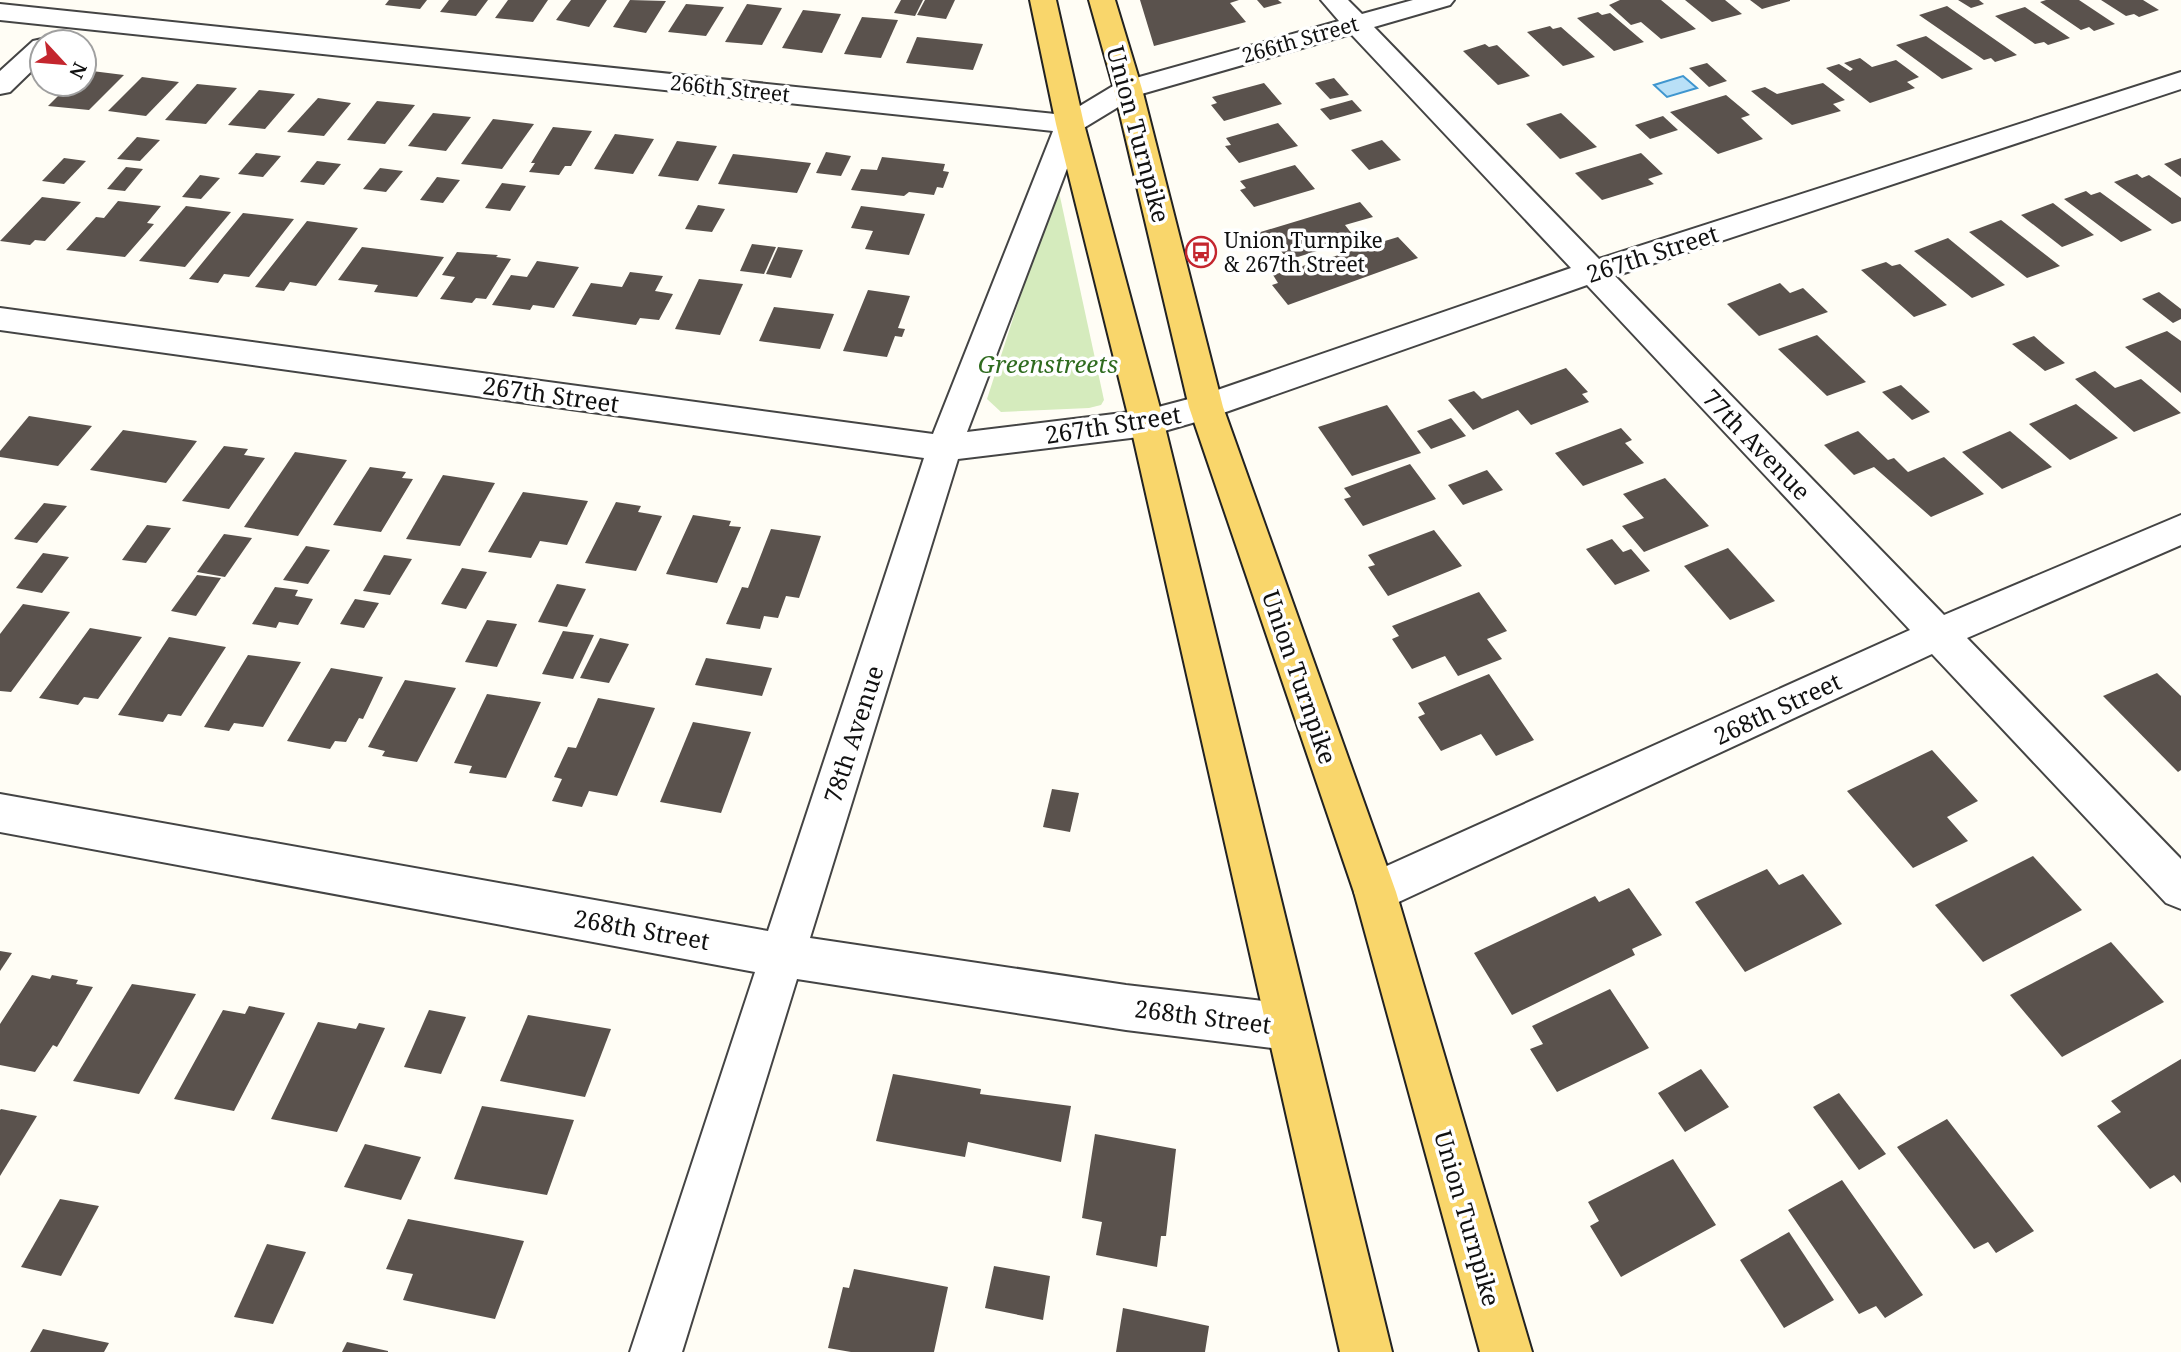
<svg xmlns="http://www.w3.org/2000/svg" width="2181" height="1352" viewBox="0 0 2181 1352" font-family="'Noto Serif',serif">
<rect width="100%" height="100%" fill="#fffdf5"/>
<path fill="#d5ebbd" d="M1054 192H1059L1104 400 1101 405 1089 408 1001 412 987 399Z"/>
<path fill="#b9e0f7" stroke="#3f96cf" stroke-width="2" d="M1683 76 1697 88 1667 97 1654 85Z"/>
<g fill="#5a524d">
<path d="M389 0H427L420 9 385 5Z"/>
<path d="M449 0H488L476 16 440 12Z"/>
<path d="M508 0H548L533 22 495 18Z"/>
<path d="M571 0H607L589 27 556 20Z"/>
<path d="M630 0 666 1 646 33 613 27Z"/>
<path d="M901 0H923L915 16 894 13Z"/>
<path d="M925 0H955L946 19 917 15Z"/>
<path d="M1140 0H1239L1230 3 1246 22 1154 46Z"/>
<path d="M1257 0H1278L1282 3 1264 8Z"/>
<path d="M1620 0H1661L1696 29 1661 39 1641 22 1631 25 1609 5Z"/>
<path d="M1685 0H1725L1742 14 1712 22Z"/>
<path d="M1750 0H1790V1L1762 9Z"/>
<path d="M1958 0H1979L1984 4 1971 8Z"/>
<path d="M2046 0H2079L2115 24 2094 31 2089 27 2081 30 2040 2Z"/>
<path d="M2101 0H2143L2159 10 2139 17 2134 14 2126 16Z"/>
<path d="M686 4 724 7 706 36 668 32Z"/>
<path d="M747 4 782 8 762 45 725 42Z"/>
<path d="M1947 6 2017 55 1995 62 1991 58 1984 60 1919 15Z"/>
<path d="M2025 7 2070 38 2048 45 2044 42 2035 44 1995 16Z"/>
<path d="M803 10 841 14 822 53 782 48Z"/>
<path d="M1598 12 1602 15 1610 13 1644 42 1614 51 1577 18Z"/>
<path d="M862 17 898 20 881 58 844 54Z"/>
<path d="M1550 26 1553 29 1561 27 1595 57 1563 66 1527 32Z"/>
<path d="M1926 36 1973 69 1942 79 1896 45Z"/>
<path d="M917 37 983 44 973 70 906 63Z"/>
<path d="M1485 44 1489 47 1497 45 1530 76 1498 85 1463 51Z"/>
<path d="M1860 58 1872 67 1896 60 1919 77 1907 82 1915 88 1870 103 1826 68 1839 64 1850 71 1853 69 1844 63Z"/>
<path d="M1707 63 1727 81 1709 87 1689 68Z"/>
<path d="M84 70 124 75 89 110 48 106 70 84H84Z"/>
<path d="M142 77 179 82 146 116 108 111Z"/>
<path d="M1334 78 1349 95 1330 99 1315 83Z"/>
<path d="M1264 83 1282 104 1224 121 1211 105 1217 103 1212 97Z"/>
<path d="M1823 83 1845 100 1833 104 1841 111 1792 125 1751 91 1765 87 1777 94Z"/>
<path d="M197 84 237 88 206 124 165 120Z"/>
<path d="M259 90 295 94 265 129 228 125Z"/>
<path d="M1726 95 1750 115 1741 118 1763 139 1718 154 1670 112Z"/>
<path d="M318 98 351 103 324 136 287 132Z"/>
<path d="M1352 100 1362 111 1330 120 1320 109Z"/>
<path d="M377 101 415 105 385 144 347 140Z"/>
<path d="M433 113 471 117 446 151 408 146Z"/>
<path d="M1561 113 1597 147 1560 159 1526 124Z"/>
<path d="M1663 116 1678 130 1650 139 1635 125Z"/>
<path d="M493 119 534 124 502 169 461 164Z"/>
<path d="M1278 123 1298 146 1239 163 1225 146 1231 145 1226 138Z"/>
<path d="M553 127 592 131 571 166H565L559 175 529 172 535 163H531Z"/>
<path d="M615 134 654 139 633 174 594 169Z"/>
<path d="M137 137 160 140 140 161 117 159Z"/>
<path d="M1382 140 1401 160 1369 170 1351 150Z"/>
<path d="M677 141 717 146 698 181 658 176Z"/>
<path d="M826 152 851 156 841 176 816 173Z"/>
<path d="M256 153 281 156 263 177 238 174Z"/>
<path d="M1641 153 1663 174 1648 179 1654 184 1602 200 1575 173Z"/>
<path d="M733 154 811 163 797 193 718 184Z"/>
<path d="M882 157 945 164 943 171 949 172 943 188 937 187 934 195 909 192 904 196 851 190 861 169 877 170Z"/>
<path d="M64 158 86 161 64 184 42 181Z"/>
<path d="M2181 158V177L2164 164Z"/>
<path d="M317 161 341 164 324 185 300 182Z"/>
<path d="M1295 165 1315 189 1254 207 1240 190 1246 188 1240 181Z"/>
<path d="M126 167 143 169 125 191 107 189Z"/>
<path d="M380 168 403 171 386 192 363 189Z"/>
<path d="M2137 174 2142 178 2149 175 2181 198V221L2172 224 2114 182Z"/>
<path d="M200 175 220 178 201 199 182 197Z"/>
<path d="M437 177 460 180 443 203 420 200Z"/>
<path d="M502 183 526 186 510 211 485 208Z"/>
<path d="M2086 191 2091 195 2100 192 2152 230 2121 242 2064 199Z"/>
<path d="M42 197 81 202 45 241 35 240 30 245 0 241Z"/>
<path d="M118 201 161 206 147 223 154 224 125 257 66 250 96 217 104 218Z"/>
<path d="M1360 202 1373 217 1345 225 1356 239 1288 260 1275 243 1263 247 1254 234Z"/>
<path d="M2053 203 2094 235 2062 247 2021 215Z"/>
<path d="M698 205 725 209 712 232 685 229Z"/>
<path d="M186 206 231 212 185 267 139 261Z"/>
<path d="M861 206 925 214 909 255 865 249 873 231 851 228Z"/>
<path d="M243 213 294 219 249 277 224 274 218 283 189 279Z"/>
<path d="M2001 220 2060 266 2027 278 1969 232Z"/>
<path d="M307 221 358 228 316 286 290 282 284 291 255 287Z"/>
<path d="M1398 237 1418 258 1288 305 1272 285 1278 283 1273 275Z"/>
<path d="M1948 238 2005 285 1972 298 1914 251Z"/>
<path d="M752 244 776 247 764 274 740 271Z"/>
<path d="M362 247 444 257 417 297 374 292 378 285 338 280Z"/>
<path d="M778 247 803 250 791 278 766 274Z"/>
<path d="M457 252 498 255 496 257 511 259 486 299 476 298 472 303 440 299 455 277 442 275Z"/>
<path d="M537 261 579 267 554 308 533 305 530 310 492 305 511 275 527 277Z"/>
<path d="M1886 262 1892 266 1900 264 1947 305 1914 317 1861 270Z"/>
<path d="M630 272 663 276 655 291 673 294 659 320 640 318 636 325 572 316 591 283 622 287Z"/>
<path d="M699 279 743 284 720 335 675 329Z"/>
<path d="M1780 283 1790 293 1803 288 1828 312 1759 336 1727 304Z"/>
<path d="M868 290 910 296 898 328 905 329 902 337 895 336 887 357 843 351Z"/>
<path d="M2159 292 2181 309V319L2173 323 2142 299Z"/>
<path d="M774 307 834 314 820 349 759 341Z"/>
<path d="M2167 331 2181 341V393L2125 347Z"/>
<path d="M1817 335 1866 382 1827 396 1778 349Z"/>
<path d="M2034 336 2045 346 2065 363 2045 371 2012 344Z"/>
<path d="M1566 368 1588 392 1582 394 1589 402 1531 425 1518 410 1473 430 1448 400 1474 391 1482 399Z"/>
<path d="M2095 371 2115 388 2141 379 2181 413 2134 432 2075 379Z"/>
<path d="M1901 385 1930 412 1912 420 1882 392Z"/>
<path d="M2076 404 2118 438 2070 460 2029 424Z"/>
<path d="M1387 405 1421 453 1352 476 1318 427Z"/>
<path d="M29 416 92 426 58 466 0 457V451Z"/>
<path d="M1451 418 1466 436 1431 449 1417 431Z"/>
<path d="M1621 428 1632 440 1625 443 1644 463 1583 486 1555 453Z"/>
<path d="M123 430 197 441 166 483 90 470Z"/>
<path d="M1858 431 1888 460 1894 458 1908 472 1944 457 1984 494 1931 517 1874 467 1854 475 1824 445Z"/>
<path d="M2010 431 2052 467 2002 489 1962 452Z"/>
<path d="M224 446 248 449 244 455 265 458 229 509 182 501Z"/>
<path d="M295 452 347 460 298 536 244 527Z"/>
<path d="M1410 464 1436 499 1363 526 1344 499 1351 497 1344 488Z"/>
<path d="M370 467 406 472 402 478 413 479 381 532 333 525Z"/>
<path d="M1487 470 1503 490 1463 505 1448 485Z"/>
<path d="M443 475 495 483 460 546 406 539Z"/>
<path d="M1665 478 1709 526 1644 552 1622 526 1644 518 1623 494Z"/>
<path d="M523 492 588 501 567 545 540 541 531 558 488 552Z"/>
<path d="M616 502 641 506 638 512 662 516 636 571 585 563Z"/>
<path d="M44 503 67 506 37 543 14 539Z"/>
<path d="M693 515 731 521 729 526 741 527 717 583 666 574Z"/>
<path d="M147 525 171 528 146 563 122 560Z"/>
<path d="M771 529 821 536 799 598 786 596 778 618 764 616 760 629 726 624 742 587 748 588Z"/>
<path d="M1434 530 1462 566 1388 596 1368 567 1375 565 1368 555Z"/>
<path d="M224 534 252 538 225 577 197 572Z"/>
<path d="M1612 539 1623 552 1631 549 1650 571 1615 585 1586 549Z"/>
<path d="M306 546 330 550 308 584 283 580Z"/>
<path d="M1728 548 1775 601 1730 620 1684 566Z"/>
<path d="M43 553 69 557 42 593 16 588Z"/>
<path d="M384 555 412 559 390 595 363 591Z"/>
<path d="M462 568 487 572 466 609 441 604Z"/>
<path d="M197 575 221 578 196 616 171 611Z"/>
<path d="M557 584 586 589 567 627 538 622Z"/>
<path d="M275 587 298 590 295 596 313 599 298 625 279 622 276 628 252 624Z"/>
<path d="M1479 592 1507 631 1487 639 1502 659 1458 676 1445 656 1412 669 1392 639 1399 636 1392 626Z"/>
<path d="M355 599 379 603 364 628 340 624Z"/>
<path d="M23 604 70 612 11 692 0 691V634Z"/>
<path d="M487 620 517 624 497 667 465 662Z"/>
<path d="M90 628 142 637 98 699 84 697 78 705 39 698Z"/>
<path d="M563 631 594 635 573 679 542 674Z"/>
<path d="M169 637 226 647 181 716 168 714 163 722 118 715Z"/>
<path d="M600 638 629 644 609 683 580 678Z"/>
<path d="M248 655 301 662 263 727 234 723 229 731 204 727Z"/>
<path d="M706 658 772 668 762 696 695 685Z"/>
<path d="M331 668 383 677 363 719 359 718 346 742 335 741 330 749 287 741Z"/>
<path d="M2157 673 2181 696V770L2178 772 2103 696Z"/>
<path d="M1489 674 1534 740 1496 756 1481 734 1441 751 1418 717 1425 714 1418 703Z"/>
<path d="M405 680 456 688 417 762 382 756 385 751 368 747Z"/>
<path d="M487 694 541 702 506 778 469 773 472 766 454 763Z"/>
<path d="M598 698 655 708 617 796 589 791 582 807 552 801 562 779 554 777 568 747 576 748Z"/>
<path d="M693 722 751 732 721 813 660 802Z"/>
<path d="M1932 750 1978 801 1947 817 1968 841 1913 868 1847 791Z"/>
<path d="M1052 789 1079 793 1070 832 1043 827Z"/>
<path d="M2033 856 2082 910 1983 962 1935 905Z"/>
<path d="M1767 869 1779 885 1803 874 1842 924 1745 972 1695 902Z"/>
<path d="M1629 888 1662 935 1632 949 1635 955 1512 1015 1474 953 1595 896 1599 902Z"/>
<path d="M2111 942 2164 1002 2062 1057 2010 995Z"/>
<path d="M0 951 12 953 0 971Z"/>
<path d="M32 975 50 979 52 975 78 980 76 984 93 987 57 1047 53 1045 35 1072 0 1065V1024Z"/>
<path d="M132 984 196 994 139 1094 73 1081Z"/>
<path d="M1610 989 1649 1048 1557 1092 1530 1049 1543 1044 1532 1026Z"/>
<path d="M249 1006 285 1013 234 1111 174 1099 223 1010 245 1014Z"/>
<path d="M429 1010 466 1017 441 1074 404 1067Z"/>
<path d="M528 1015 611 1029 585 1097 500 1081Z"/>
<path d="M318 1022 356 1029 359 1023 385 1028 337 1132 271 1119Z"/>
<path d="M2181 1059V1183L2174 1175 2150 1189 2097 1126 2121 1112 2111 1101Z"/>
<path d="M1701 1069 1729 1107 1685 1132 1658 1093Z"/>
<path d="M893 1074 981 1089 980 1094 1071 1106 1061 1162 968 1142 965 1157 876 1141Z"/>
<path d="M1839 1093 1886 1154 1859 1170 1813 1107Z"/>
<path d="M482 1106 574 1120 547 1195 454 1179Z"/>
<path d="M1 1109 37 1116 0 1176V1110Z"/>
<path d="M1947 1119 2034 1231 1996 1253 1988 1242 1974 1249 1897 1147Z"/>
<path d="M1095 1134 1176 1149 1166 1236H1161L1157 1267 1096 1255 1102 1222 1082 1218Z"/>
<path d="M365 1144 421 1157 401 1200 344 1187Z"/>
<path d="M1673 1159 1716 1225 1621 1277 1590 1226 1599 1221 1588 1202Z"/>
<path d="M1842 1180 1923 1295 1885 1318 1876 1306 1859 1314 1788 1210Z"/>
<path d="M60 1199 99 1206 61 1276 21 1267Z"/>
<path d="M408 1219 524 1241 495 1319 403 1300 413 1274 386 1269Z"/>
<path d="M1789 1232 1834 1300 1784 1328 1740 1260Z"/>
<path d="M267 1244 306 1252 273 1324 234 1317Z"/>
<path d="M994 1266 1050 1276 1043 1320 985 1308Z"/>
<path d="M854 1269 948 1287 934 1352H851L828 1348 843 1287 849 1288Z"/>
<path d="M1123 1308 1209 1326 1205 1352H1116Z"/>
<path d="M43 1329 109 1343 104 1352H30Z"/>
<path d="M347 1342 388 1351V1352H342Z"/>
</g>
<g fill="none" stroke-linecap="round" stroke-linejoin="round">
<g stroke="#444" stroke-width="4">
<g id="street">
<path d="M1321 0H1348L1362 14 1413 0H1454L1450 5 1374 27 1599 259 2181 72V89L1615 276 1944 615 2181 515V545L1967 638 2181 859V909L2166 903 1932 654 1390 906 1375 912 1360 906 1354 892 1360 878 1910 630 1587 285 1206 419 1147 436 958 459 810 938 1126 985 1288 1004 1304 1011 1311 1027 1304 1043 1288 1050 1126 1030 797 979 682 1352H630L755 972 0 832V794L768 931 924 458 0 330V308L933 434 1053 131 0 20V4L1065 115 1118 83 1339 21ZM1351 34 1571 268 1200 396 1147 410 967 432 1082 129 1138 95Z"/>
<path d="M42 39 52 42H42V61L10 92 0 94V71L33 41Z"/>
</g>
</g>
<g stroke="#222" stroke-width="4">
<g id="primary">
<path d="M1030 0H1056L1084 124 1164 423 1392 1352H1340L1130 423 1056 124Z"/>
<path d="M1089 0H1115L1142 89 1223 407 1396 892 1532 1352H1480L1354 892 1189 407 1114 89Z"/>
</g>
</g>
<use href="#street" fill="#fff" fill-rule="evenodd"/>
<use href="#primary" fill="#f9d66b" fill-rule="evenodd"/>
</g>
<defs>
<g id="bus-ring" transform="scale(1.575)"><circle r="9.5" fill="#fff" stroke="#c4262e" stroke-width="1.5"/><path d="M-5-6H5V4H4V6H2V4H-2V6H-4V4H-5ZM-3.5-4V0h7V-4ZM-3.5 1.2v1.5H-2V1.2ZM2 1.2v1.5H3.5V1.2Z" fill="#c4262e"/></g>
</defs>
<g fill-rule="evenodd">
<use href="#bus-ring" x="1201" y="252"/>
</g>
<g text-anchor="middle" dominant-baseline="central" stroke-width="7" stroke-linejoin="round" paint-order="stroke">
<g font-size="21" fill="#111" stroke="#fff">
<text transform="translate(1300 39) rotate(-16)">266th Street</text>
<text transform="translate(730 88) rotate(6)">266th Street</text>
</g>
<g font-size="21" fill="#111" stroke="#fff" text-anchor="start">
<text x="1224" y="240">Union Turnpike<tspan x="1224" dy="24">&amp; 267th Street</tspan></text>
</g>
<g font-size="24" fill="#111" stroke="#fff">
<text transform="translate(1139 134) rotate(75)">Union Turnpike</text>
<text transform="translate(1652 253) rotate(-18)">267th Street</text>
<text transform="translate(551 394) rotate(8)">267th Street</text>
<text transform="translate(1113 424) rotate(-9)">267th Street</text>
<text transform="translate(1757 444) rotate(46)">77th Avenue</text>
<text transform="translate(1300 677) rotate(71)">Union Turnpike</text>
<text transform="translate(1777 708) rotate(-25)">268th Street</text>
<text transform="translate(853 734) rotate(-72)">78th Avenue</text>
<text transform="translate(642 929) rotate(10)">268th Street</text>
<text transform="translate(1203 1016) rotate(7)">268th Street</text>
<text transform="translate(1468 1218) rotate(74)">Union Turnpike</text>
</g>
<g font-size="24" font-style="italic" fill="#2f6b1f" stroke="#fff">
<text x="1048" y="363">Greenstreets</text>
</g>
</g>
<g transform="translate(63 63) rotate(116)"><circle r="33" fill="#ffffff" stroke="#a0a0a0" stroke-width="2"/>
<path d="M0-5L12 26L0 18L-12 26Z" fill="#c4262e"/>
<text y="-10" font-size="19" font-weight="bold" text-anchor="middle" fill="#111111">N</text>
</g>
</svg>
